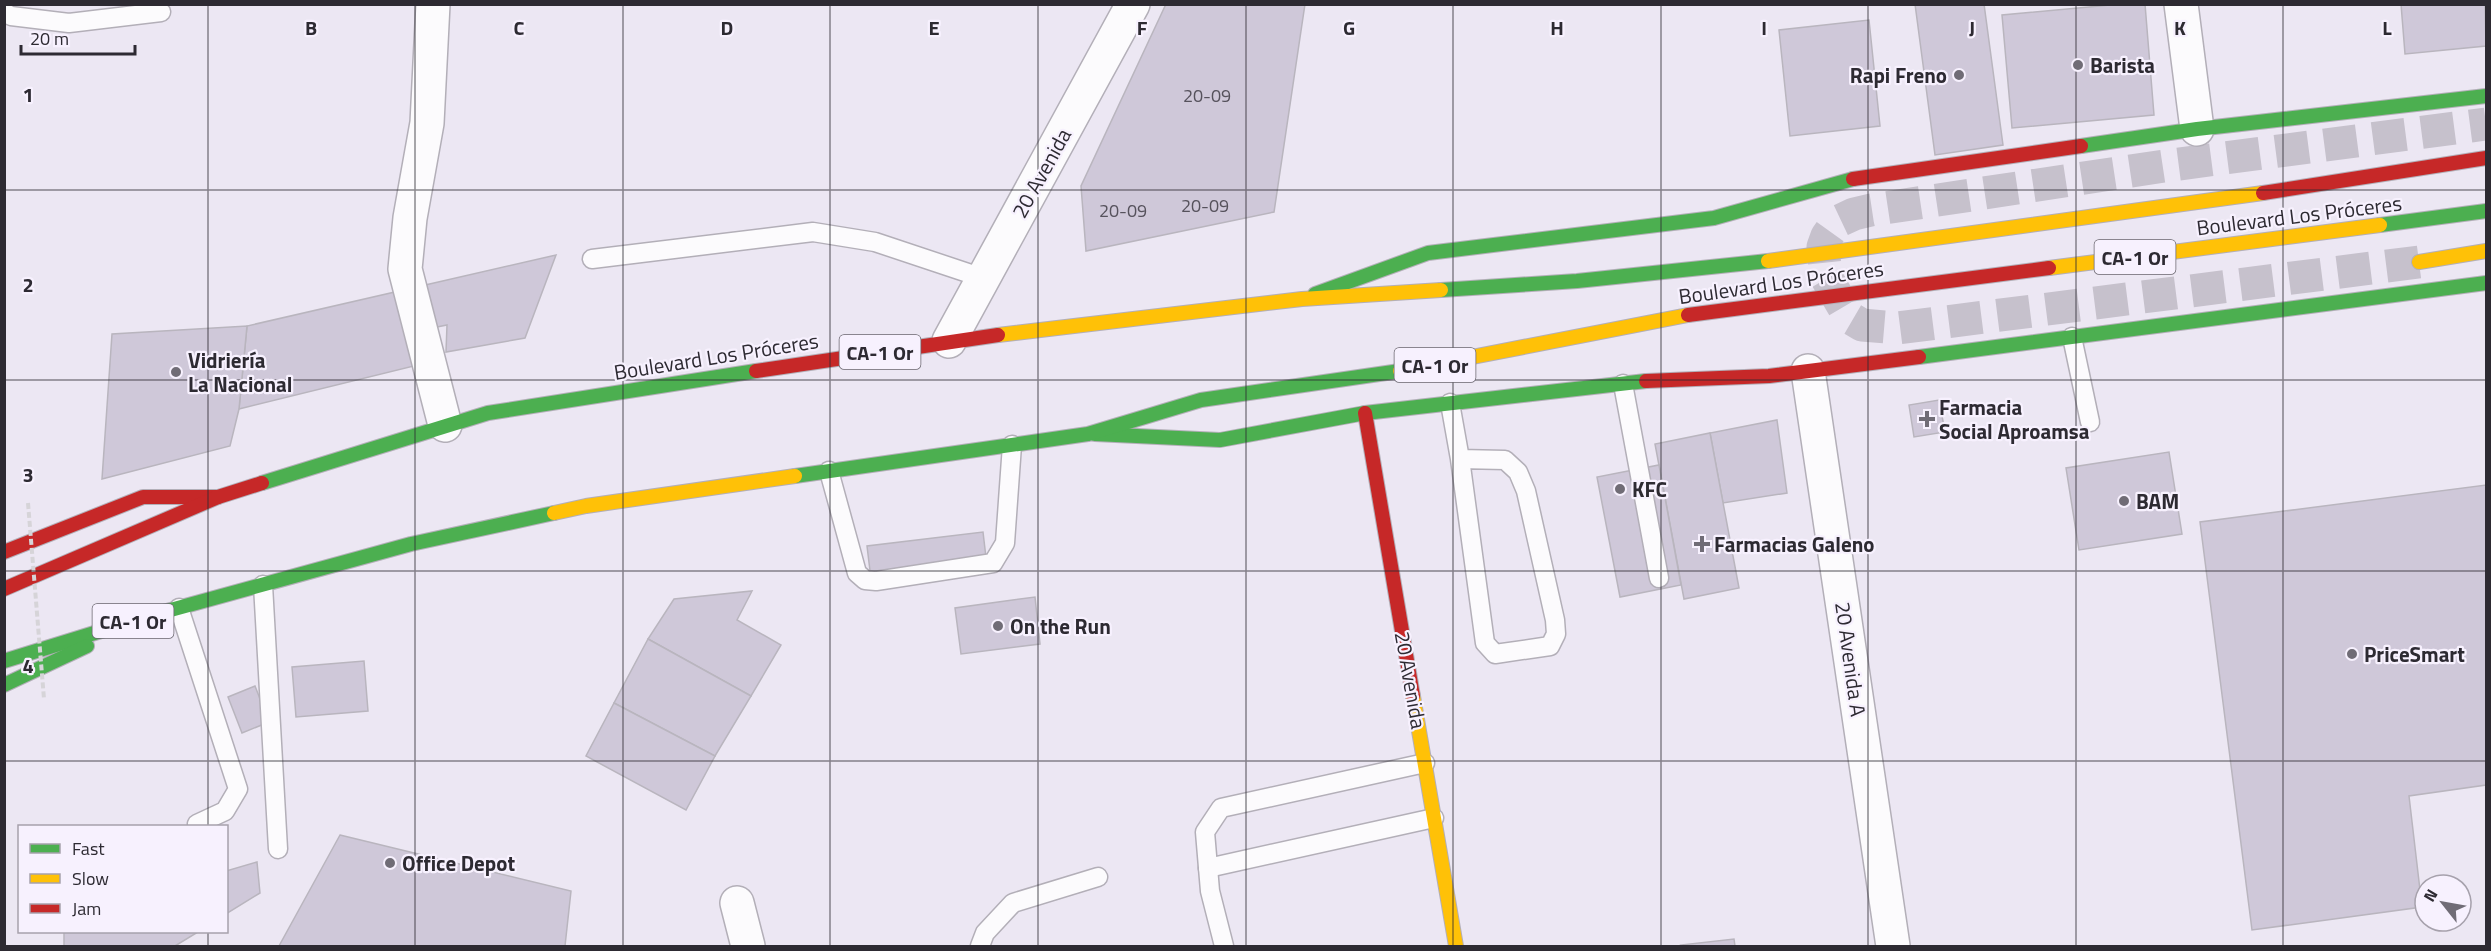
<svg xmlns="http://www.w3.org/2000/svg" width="2491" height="951" viewBox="0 0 2491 951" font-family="'Titillium Web',sans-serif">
<rect width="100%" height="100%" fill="#ece7f3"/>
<g fill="#cfc8d9" stroke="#b9b5be" stroke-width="1.5">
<path d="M1166 4H1305L1274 212 1086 251 1081 186Z"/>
<path d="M1915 4H1984L2003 145 1935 155Z"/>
<path d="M2121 4H2145L2154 115 2012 128 2002 15Z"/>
<path d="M2401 4H2485L2486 46 2405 54Z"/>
<path d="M1869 20 1880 126 1790 136 1779 30Z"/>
<path d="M556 255 525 338 446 352 447 325 417 331 418 365 239 409 247 326Z"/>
<path d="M247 326 239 409 230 446 102 479 112 334Z"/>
<path d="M1939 400 1945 432 1914 437 1909 405Z"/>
<path d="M1777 420 1787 493 1723 503 1710 433Z"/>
<path d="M1710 433 1739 588 1684 599 1655 444Z"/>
<path d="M2169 452 2182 534 2079 550 2066 468Z"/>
<path d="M1659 465 1681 585 1620 597 1597 477Z"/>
<path d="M2486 485V785L2409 796 2422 907 2252 930 2200 522Z"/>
<path d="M983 532 987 566 871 579 867 546Z"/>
<path d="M752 591 737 620 781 645 751 696 648 639 674 599Z"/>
<path d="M1035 597 1040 644 961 654 955 608Z"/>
<path d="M648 639 751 696 715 756 614 703Z"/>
<path d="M364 661 368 711 296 717 292 667Z"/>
<path d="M255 686 269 722 242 733 228 697Z"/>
<path d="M614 703 715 756 686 810 586 756Z"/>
<path d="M340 835 571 891 565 946H279Z"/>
<path d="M257 862 260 893 226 914V871Z"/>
<path d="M64 932H198L175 946H64Z"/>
<path d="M1734 939 1735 946H1682L1681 945Z"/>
</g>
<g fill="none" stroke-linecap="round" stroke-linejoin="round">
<path stroke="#c6c1cc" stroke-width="33" stroke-dasharray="33 16" stroke-linecap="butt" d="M2419 262 1898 328 1862 325 1850 318 1826 277 1823 247 1827 236 1837 222 1854 214 1871 210 2171 165 2486 124"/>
<g stroke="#b3afb8" stroke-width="21">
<g id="lane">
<path d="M4 12 11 16 69 23 161 12"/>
<path d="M592 259 813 232 875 242 983 278"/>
<path d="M2072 337 2090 422"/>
<path d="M1623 384 1659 578"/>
<path d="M1450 403 1460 459 1485 643 1495 654 1550 646 1556 634 1555 620 1526 491 1518 472 1505 460 1460 459"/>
<path d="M829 471 857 573 865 580 876 581 993 563 1005 543 1012 445"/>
<path d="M263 585 278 849"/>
<path d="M179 608 238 789 225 811 197 824"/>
<path d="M1208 868 1434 818"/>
<path d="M980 946 985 933 1013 903 1098 877"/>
<path d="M1224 946 1210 891 1205 832 1221 808 1425 763"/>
</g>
</g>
<g stroke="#b3afb8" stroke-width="36">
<g id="street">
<path d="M433 4 427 123 410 218 405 269 445 425"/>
<path d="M2181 4 2197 129"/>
<path d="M949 341 1133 4"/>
<path d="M1808 371 1893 946"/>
<path d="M737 903 748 946"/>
</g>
</g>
<g stroke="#b3afb8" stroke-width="16">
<g id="fast">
<path d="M2081 146 2197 129 2486 96"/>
<path d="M2380 225 2486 211"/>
<path d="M1441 290 1577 281 1768 261"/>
<path d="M1315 294 1428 253 1714 218 1853 179"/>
<path d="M1919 357 2486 283"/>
<path d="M1095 434 1220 440 1365 413 1646 381"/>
<path d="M795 476 1088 434 1201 400 1400 371"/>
<path d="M262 483 488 413 756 371"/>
<path d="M4 661 156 614 411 544 554 513"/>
<path d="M4 685 87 646"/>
</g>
</g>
<g stroke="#b3afb8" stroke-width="16">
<g id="slow">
<path d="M1768 261 2263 193"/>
<path d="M2419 262 2486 251"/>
<path d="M2049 268 2380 225"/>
<path d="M998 335 1302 299 1441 290"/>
<path d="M1400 371 1688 315"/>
<path d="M554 513 586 506 795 476"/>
<path d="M1413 696 1456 946"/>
</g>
</g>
<g stroke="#b3afb8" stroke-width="16">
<g id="jam">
<path d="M1853 179 2081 146"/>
<path d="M2263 193 2486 158"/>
<path d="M1688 315 2049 268"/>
<path d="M756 371 998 335"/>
<path d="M1646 381 1769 376 1919 357"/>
<path d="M1365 413 1413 696"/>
<path d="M4 552 143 497H218"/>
<path d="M4 589 218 497 262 483"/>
</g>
</g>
<use href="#lane" stroke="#fcfbfd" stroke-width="18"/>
<use href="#street" stroke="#fcfbfd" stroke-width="33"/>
<use href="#fast" stroke="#4caf50" stroke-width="14"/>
<use href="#slow" stroke="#ffc107" stroke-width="14"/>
<use href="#jam" stroke="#c62828" stroke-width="14"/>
<path stroke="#d6d4d8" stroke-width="4" stroke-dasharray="6 3" stroke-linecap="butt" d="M28 503 44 699"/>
</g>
<path fill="none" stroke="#2d2a32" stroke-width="1.5" stroke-opacity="0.55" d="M208 4V826M415 4V946M623 4V946M830 4V946M1038 4V946M1246 4V946M1453 4V946M1661 4V946M1868 4V946M2076 4V946M2283 4V946M4 190H2486M4 380H2486M4 571H2486M4 761H2486M208 932V946"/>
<g fill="#706c76" stroke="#f7f1fe" stroke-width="2">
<circle cx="2078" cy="65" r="6"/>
<circle cx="1959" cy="75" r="6"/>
<circle cx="176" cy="372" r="6"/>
<path d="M1924 410h6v6h6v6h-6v6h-6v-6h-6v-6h6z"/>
<circle cx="1620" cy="489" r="6"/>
<circle cx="2124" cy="501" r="6"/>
<path d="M1699 535h6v6h6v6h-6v6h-6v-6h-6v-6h6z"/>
<circle cx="998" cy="626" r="6"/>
<circle cx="2352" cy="654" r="6"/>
<circle cx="390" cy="863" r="6"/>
</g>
<g text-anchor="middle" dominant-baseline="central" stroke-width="4.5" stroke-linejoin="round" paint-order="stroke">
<g font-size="18" fill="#56525c">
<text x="1207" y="95">20-09</text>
<text x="1205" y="205">20-09</text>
<text x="1123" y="210">20-09</text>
</g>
<g fill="#f7f1fe" stroke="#6a666f" stroke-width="1.5">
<rect x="2094.5" y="240" width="81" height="34" rx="4.5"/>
<rect x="839.5" y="335" width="81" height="34" rx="4.5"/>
<rect x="1394.5" y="348" width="81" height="34" rx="4.5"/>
<rect x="92.5" y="604" width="81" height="34" rx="4.5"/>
</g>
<g font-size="20" font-weight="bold" fill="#2d2a32">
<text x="2135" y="257">CA-1 Or</text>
<text x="880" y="352">CA-1 Or</text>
<text x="1435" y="365">CA-1 Or</text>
<text x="133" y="621">CA-1 Or</text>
</g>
<g font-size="21" font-weight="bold" fill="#2d2a32" stroke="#f7f1fe" text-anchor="start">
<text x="2090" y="65">Barista</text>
<text x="1947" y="75" text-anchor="end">Rapi Freno</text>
<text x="188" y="360">Vidriería<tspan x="188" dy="24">La Nacional</tspan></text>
<text x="1939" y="407">Farmacia<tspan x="1939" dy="24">Social Aproamsa</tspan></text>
<text x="1632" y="489">KFC</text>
<text x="2136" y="501">BAM</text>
<text x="1714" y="544">Farmacias Galeno</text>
<text x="1010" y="626">On the Run</text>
<text x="2364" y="654">PriceSmart</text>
<text x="402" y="863">Office Depot</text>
</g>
<g font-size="21" fill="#2d2a32" stroke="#f7f1fe">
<text transform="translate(1041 173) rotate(-61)">20 Avenida</text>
<text transform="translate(2299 215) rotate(-7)">Boulevard Los Próceres</text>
<text transform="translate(1781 282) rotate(-8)">Boulevard Los Próceres</text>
<text transform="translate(716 356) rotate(-9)">Boulevard Los Próceres</text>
<text transform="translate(1851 659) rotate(82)">20 Avenida A</text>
<text transform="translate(1411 680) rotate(80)">20 Avenida</text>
</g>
</g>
<g font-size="20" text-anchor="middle" font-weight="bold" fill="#2d2a32" stroke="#f7f1fe" stroke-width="4.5" stroke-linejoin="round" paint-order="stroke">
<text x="311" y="35">B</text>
<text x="519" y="35">C</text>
<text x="727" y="35">D</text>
<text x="934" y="35">E</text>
<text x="1142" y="35">F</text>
<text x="1349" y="35">G</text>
<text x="1557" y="35">H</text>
<text x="1764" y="35">I</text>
<text x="1972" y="35">J</text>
<text x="2180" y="35">K</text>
<text x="2387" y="35">L</text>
<text x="28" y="102">1</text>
<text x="28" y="292">2</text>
<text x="28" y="482">3</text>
<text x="28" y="673">4</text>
</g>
<rect width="2491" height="951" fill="none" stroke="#2d2a32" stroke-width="12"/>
<rect x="18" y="825" width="210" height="108" fill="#f7f1fe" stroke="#a6a1ac" stroke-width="1.5"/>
<rect x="30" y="844" width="30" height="9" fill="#4caf50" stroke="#a6a1ac" stroke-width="1.5"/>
<text x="72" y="855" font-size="18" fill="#2d2a32">Fast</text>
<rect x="30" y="874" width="30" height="9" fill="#ffc107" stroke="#a6a1ac" stroke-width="1.5"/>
<text x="72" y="885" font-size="18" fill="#2d2a32">Slow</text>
<rect x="30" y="904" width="30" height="9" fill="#c62828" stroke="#a6a1ac" stroke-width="1.5"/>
<text x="72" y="915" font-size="18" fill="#2d2a32">Jam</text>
<g transform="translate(2443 903) rotate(301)"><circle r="28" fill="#f7f1fe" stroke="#a6a1ac" stroke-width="1.5"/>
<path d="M0-4.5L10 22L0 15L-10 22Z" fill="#706c76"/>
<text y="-9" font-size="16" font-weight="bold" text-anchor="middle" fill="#2d2a32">N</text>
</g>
<path d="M21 45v9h114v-9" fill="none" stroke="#2d2a32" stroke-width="3"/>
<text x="30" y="45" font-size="18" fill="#2d2a32" stroke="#f7f1fe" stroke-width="4.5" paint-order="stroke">20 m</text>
</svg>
